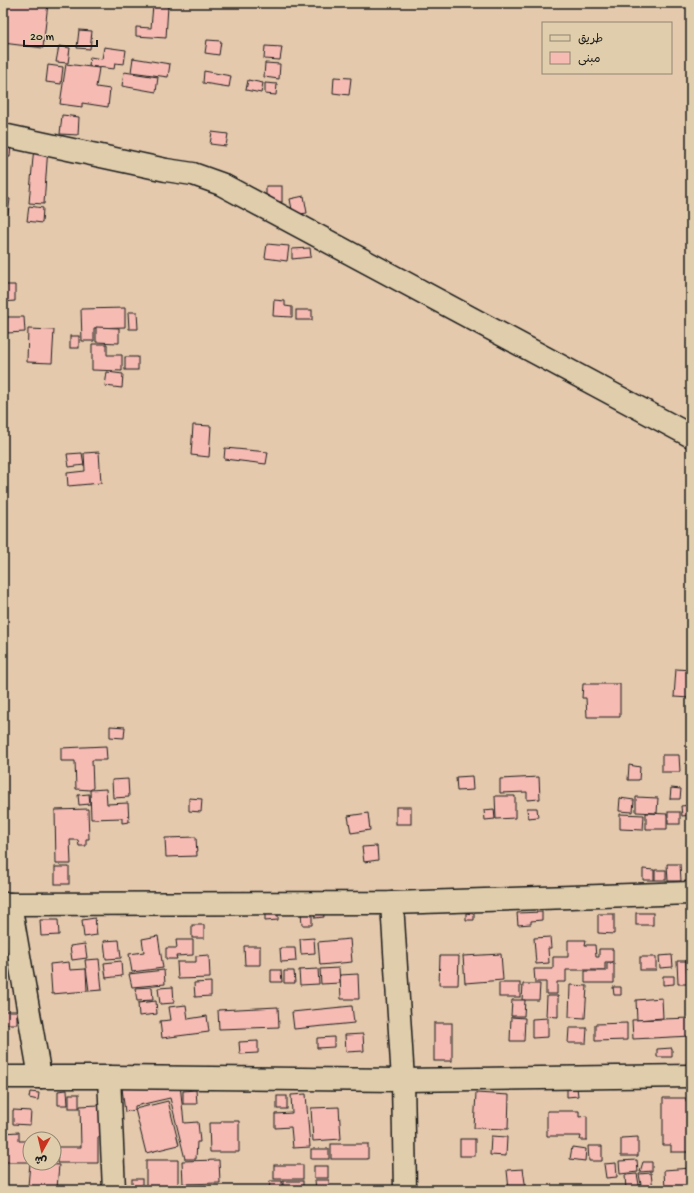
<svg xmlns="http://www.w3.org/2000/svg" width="694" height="1193" viewBox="0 0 694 1193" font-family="'Gochi Hand','Playpen Sans Arabic',sans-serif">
<rect width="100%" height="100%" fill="#e4c9ad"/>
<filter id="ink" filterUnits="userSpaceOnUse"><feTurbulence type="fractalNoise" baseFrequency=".025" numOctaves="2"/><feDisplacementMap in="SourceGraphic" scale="8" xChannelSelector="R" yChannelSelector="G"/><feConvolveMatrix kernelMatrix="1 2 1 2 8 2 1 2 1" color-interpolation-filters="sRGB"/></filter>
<g filter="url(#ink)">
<g fill="#f6bbb3" stroke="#1c1c1c">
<path d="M5 3H48L43 48 3 43V24Z"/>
<path d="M153 5 168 6 166 38 136 36V27L151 28Z"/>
<path d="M79 30 92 31 90 49 77 48Z"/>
<path d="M207 40 221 41 219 55 205 53Z"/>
<path d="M59 46 70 48 68 63 56 62Z"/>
<path d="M265 46 282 47 280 60 264 59Z"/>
<path d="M104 47 126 50 124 64 115 63 114 69 89 66 90 57 102 59Z"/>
<path d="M133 58 170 64 168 77 131 72Z"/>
<path d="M265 63 280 64 279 79 264 77Z"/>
<path d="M66 64 99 68 96 87 110 89 108 107 82 103V107L60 104Z"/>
<path d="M48 65 63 67 61 84 46 82Z"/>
<path d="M204 71 231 76 229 87 203 83Z"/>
<path d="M124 72 158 77 156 92 122 86Z"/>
<path d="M334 77 351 78 349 95 333 93Z"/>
<path d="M248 80 263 83 261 93 246 90Z"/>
<path d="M265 83 277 84 276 95 265 94Z"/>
<path d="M62 115 79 117 78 135 60 134Z"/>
<path d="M212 132 228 134 226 146 210 144Z"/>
<path d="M3 144H11L10 157H3Z"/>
<path d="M34 146 48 147 44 204 29 203Z"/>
<rect x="266" y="186" width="16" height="16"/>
<path d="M304 196 307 213 293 215 290 199Z"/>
<path d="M3 198 10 199 8 214 3 213Z"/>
<path d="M29 206 43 208 42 223 27 221Z"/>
<path d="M267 244 289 246 287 261 265 258Z"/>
<path d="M310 248 311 257 292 259V249Z"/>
<path d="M3 285H15V301L3 302Z"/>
<path d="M274 300 285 301V306L292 307V317L273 316Z"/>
<path d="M125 308V327L94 328V341H82L81 309Z"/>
<rect x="296" y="310" width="16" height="10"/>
<path d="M128 312H137L138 329H129Z"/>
<rect x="3" y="313" width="3" height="18"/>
<path d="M7 317H24L25 332 7 333Z"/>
<path d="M96 327 119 328V343L96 342Z"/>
<path d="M28 329 54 330 52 363 27 362Z"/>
<rect x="70" y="336" width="9" height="12"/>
<path d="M92 344H107V355H122V371L92 370Z"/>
<rect x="125" y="357" width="13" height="13"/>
<path d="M107 372 123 374 122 388 105 386Z"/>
<path d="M193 425 211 426 209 457 191 455Z"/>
<path d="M225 448 268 452 266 464 224 459Z"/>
<path d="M99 452 101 483 68 486 67 473 85 471 84 453Z"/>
<path d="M82 453 84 465 69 467 67 454Z"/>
<path d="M690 634H691V647H689Z"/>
<path d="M676 669 691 670 690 698 674 697Z"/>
<path d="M583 684H620V717H587L586 698H582Z"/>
<path d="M110 726 125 727 124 738 110 737Z"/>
<path d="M106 746 107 760H92L93 788 90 790 76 789 75 761H61V748Z"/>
<path d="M662 755H679L680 772H662Z"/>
<path d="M629 765 640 767 639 780H628Z"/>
<path d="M472 776 473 790 457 791 456 777Z"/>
<path d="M539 777 540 799 527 800V792L500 793V779Z"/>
<path d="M128 779 129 797 113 798 112 780Z"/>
<path d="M671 788 681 789 680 799H670Z"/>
<path d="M106 789 107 804 128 803 129 822 122 823V818L91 819 90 790Z"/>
<path d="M89 794 90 804 79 805 78 795Z"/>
<path d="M495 796H515V818L496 819Z"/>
<path d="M636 797 658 798 657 813 636 812Z"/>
<path d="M189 798 202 799 201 812 189 811Z"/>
<path d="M620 798 634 800 633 812 619 811Z"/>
<path d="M690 805 691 815 682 816 681 806Z"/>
<rect x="396" y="807" width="15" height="17"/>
<path d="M527 808H537L538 817 528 818Z"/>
<path d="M88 809 89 839H86V846H79L78 840H70L71 864H56L55 810Z"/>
<path d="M494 809 495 819 485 820 484 810Z"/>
<rect x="668" y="812" width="12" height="12"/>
<path d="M368 813 370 830 351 833 348 816Z"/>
<path d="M646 813 667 814V829H646Z"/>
<path d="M620 814 644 815 643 830 620 829Z"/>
<path d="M196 837 197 856 166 857 165 838Z"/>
<path d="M377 846 378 860 364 862 362 847Z"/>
<path d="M667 864H680L681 881H668Z"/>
<rect x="55" y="867" width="14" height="17"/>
<path d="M643 869 654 870V880H643Z"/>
<rect x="655" y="870" width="11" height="10"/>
<path d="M265 907H278V920L265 921Z"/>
<path d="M323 909 324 917 315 918 314 910Z"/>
<path d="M301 912H312V925H302Z"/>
<path d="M542 912V920L531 921V924L518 925 517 913Z"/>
<path d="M466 913 474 914V920H466Z"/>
<rect x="636" y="913" width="17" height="12"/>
<path d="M598 914H614V934L598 933Z"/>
<path d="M95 918 97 935 84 937 82 920Z"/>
<path d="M40 920H58L59 935 41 936Z"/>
<rect x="192" y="925" width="12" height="13"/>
<path d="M158 936 163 968 132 972 129 954 144 952 142 939Z"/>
<path d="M550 937 551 948H548L549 963 536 964 534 938Z"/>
<path d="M314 938 315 953 301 954 300 939Z"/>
<path d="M350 939 352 962 320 965 318 942Z"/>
<path d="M119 940 121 958 106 959 104 941Z"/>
<path d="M176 940H193V955L176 956 177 959H166V948H177Z"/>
<path d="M568 940H586L585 945H595L596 957H599V949H613V962H605V970H566V982H557V994H546V982H535L534 969H553V957H568Z"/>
<path d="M85 944 87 958 72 960 70 946Z"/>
<path d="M244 946H260V965H245Z"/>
<path d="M280 948H295L296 961 281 962Z"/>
<path d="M501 954 503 980 465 983 463 956Z"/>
<path d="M209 955 210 978 178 979 177 962H196V956Z"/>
<path d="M672 955 673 967 660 968 659 956Z"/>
<path d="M440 956H459L458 985H439Z"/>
<rect x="640" y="957" width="16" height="13"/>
<path d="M99 959 102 990 89 991 85 960Z"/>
<path d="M121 961 122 976 106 978 104 963Z"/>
<path d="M677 961H686L687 984H678Z"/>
<path d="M69 962 70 970 86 969 87 991 52 994 50 964Z"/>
<path d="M607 963H614V983H585V971H607Z"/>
<path d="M339 968 340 983 321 984 320 969Z"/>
<path d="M318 969 319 984 300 985 299 970Z"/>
<path d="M164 970 165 984 132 987 129 974Z"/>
<path d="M271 970H281L282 982H271Z"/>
<path d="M284 971H294L295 983H284Z"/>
<path d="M358 974 359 999H341L340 975Z"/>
<path d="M663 976H674V984L663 985Z"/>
<path d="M211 982V996L195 997 194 983Z"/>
<rect x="499" y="983" width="21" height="14"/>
<path d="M523 984H540L539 1000H522Z"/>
<path d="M570 985 587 986 585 1018 569 1017Z"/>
<path d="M152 987 153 1000 137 1001 135 988Z"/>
<path d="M173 987 174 1003 160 1004 158 988Z"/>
<path d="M613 987H621V995H614Z"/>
<path d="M547 996H558V1017L546 1016Z"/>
<path d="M662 998 663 1018 637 1020 636 1000Z"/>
<path d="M512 1000H525L524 1016H511Z"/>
<path d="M156 1001 157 1014 139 1016 138 1003Z"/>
<path d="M186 1005 188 1019 207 1016 209 1032 162 1038 160 1021 171 1020 169 1007Z"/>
<path d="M352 1006 354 1023 294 1029 292 1012Z"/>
<path d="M278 1007 279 1027 219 1029 218 1010Z"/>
<rect x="3" y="1011" width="14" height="13"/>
<path d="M511 1017 525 1018 524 1041H510Z"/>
<path d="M548 1018V1037L532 1038V1019Z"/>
<path d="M691 1018V1036L633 1039 632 1020Z"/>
<rect x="434" y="1023" width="18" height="38"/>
<path d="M627 1023V1040L595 1041V1024Z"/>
<path d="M569 1028H587L586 1043H568Z"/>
<path d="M363 1034 364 1051 346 1052 345 1035Z"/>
<path d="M334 1037V1047L317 1048V1038Z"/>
<path d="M258 1041V1053L240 1054 239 1042Z"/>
<path d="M672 1048V1057H657V1049Z"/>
<path d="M180 1084 184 1123 198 1122 200 1142H197L196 1159H185L170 1098 135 1106V1110L125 1112 122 1088Z"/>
<path d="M567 1088H577L578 1096 567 1097Z"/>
<path d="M67 1090 68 1105H58V1091Z"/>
<path d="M196 1090 197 1104H183V1091Z"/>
<path d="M30 1092 39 1093 38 1100 29 1098Z"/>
<path d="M476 1093 509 1095 508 1129 474 1128Z"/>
<rect x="69" y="1094" width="10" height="14"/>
<path d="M306 1094 310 1147 293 1148 291 1127 275 1128V1114L292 1113 291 1095Z"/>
<rect x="277" y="1096" width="10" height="13"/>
<path d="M663 1098H686V1102H689L691 1104V1152H671V1145H663Z"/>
<path d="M168 1101 179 1145 146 1153 135 1109Z"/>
<path d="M99 1105 100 1118 102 1119V1136L98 1137V1163H57L58 1147H81L80 1106Z"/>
<path d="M339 1107 341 1139 313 1141 311 1108Z"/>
<path d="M13 1110 31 1111 30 1125 13 1124Z"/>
<path d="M547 1111H579V1117L587 1116V1140H580L581 1136H547Z"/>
<path d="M221 1121H239V1152H210L209 1123H221Z"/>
<path d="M19 1132V1141H30V1162H3V1133Z"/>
<path d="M491 1136 507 1137 506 1156 490 1155Z"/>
<path d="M638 1137V1156H621V1138Z"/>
<rect x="460" y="1139" width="15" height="17"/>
<rect x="331" y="1144" width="37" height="15"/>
<path d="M588 1146H602V1161H589Z"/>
<path d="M572 1147 586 1149 585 1161 570 1159Z"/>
<rect x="311" y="1149" width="18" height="10"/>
<path d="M146 1160H178V1188H159V1190H146Z"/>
<path d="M219 1160 220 1183 183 1184 182 1161Z"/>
<path d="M637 1160 638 1172 620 1174 619 1161Z"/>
<path d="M643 1162H652V1171L640 1172Z"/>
<path d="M30 1163 59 1165 57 1188 28 1186Z"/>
<path d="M616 1163 617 1177 606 1178 604 1164Z"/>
<rect x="274" y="1165" width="29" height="14"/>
<rect x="314" y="1166" width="14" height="12"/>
<path d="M691 1168V1190H665L664 1170Z"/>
<path d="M523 1169 526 1190H509L507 1170Z"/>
<path d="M651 1173 653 1190H642L639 1174Z"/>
<path d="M637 1174 640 1190H626L625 1175Z"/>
<rect x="132" y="1179" width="10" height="11"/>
<path d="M315 1180H329V1190H316Z"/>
<path d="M270 1181H282V1190H269Z"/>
<rect x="283" y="1181" width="20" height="9"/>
<rect x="304" y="1186" width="4" height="4"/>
<rect x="309" y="1186" width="6" height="4"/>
</g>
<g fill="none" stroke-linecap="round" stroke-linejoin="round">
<g stroke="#1c1c1c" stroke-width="25">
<g id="minor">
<path d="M3 135 166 170 193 174 221 184 691 436"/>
<path d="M392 903 403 1080 405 1190"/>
<path d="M3 904 392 903 691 893"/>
<path d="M10 904 40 1077"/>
<path d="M3 1077H109L403 1080 691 1076"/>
<path d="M109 1077 114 1190"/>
</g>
</g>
<use href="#minor" stroke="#dfcdab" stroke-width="22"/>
</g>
</g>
<rect width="694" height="1193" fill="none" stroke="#dfcdab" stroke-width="16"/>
<rect x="8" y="8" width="678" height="1177" fill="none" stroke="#1c1c1c" stroke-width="1.5" filter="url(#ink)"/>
<rect x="542" y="22" width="130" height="52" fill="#dfcdab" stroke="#918672"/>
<rect x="550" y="35" width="20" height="6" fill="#dfcdab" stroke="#918672"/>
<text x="578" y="42" font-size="12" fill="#1c1c1c">طريق</text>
<rect x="550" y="52" width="20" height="12" fill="#f6bbb3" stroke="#918672"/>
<text x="578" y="62" font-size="12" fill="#1c1c1c">مبنى</text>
<g transform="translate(42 1151) rotate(188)"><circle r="19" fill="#dfcdab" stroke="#918672"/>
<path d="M0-3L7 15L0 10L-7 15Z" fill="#c8321e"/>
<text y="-6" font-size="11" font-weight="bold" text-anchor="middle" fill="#1c1c1c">ش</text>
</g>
<path d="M24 40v6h73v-6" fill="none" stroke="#1c1c1c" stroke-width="2"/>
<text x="30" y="40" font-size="12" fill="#1c1c1c" stroke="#dfcdab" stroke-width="3" paint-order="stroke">20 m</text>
</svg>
